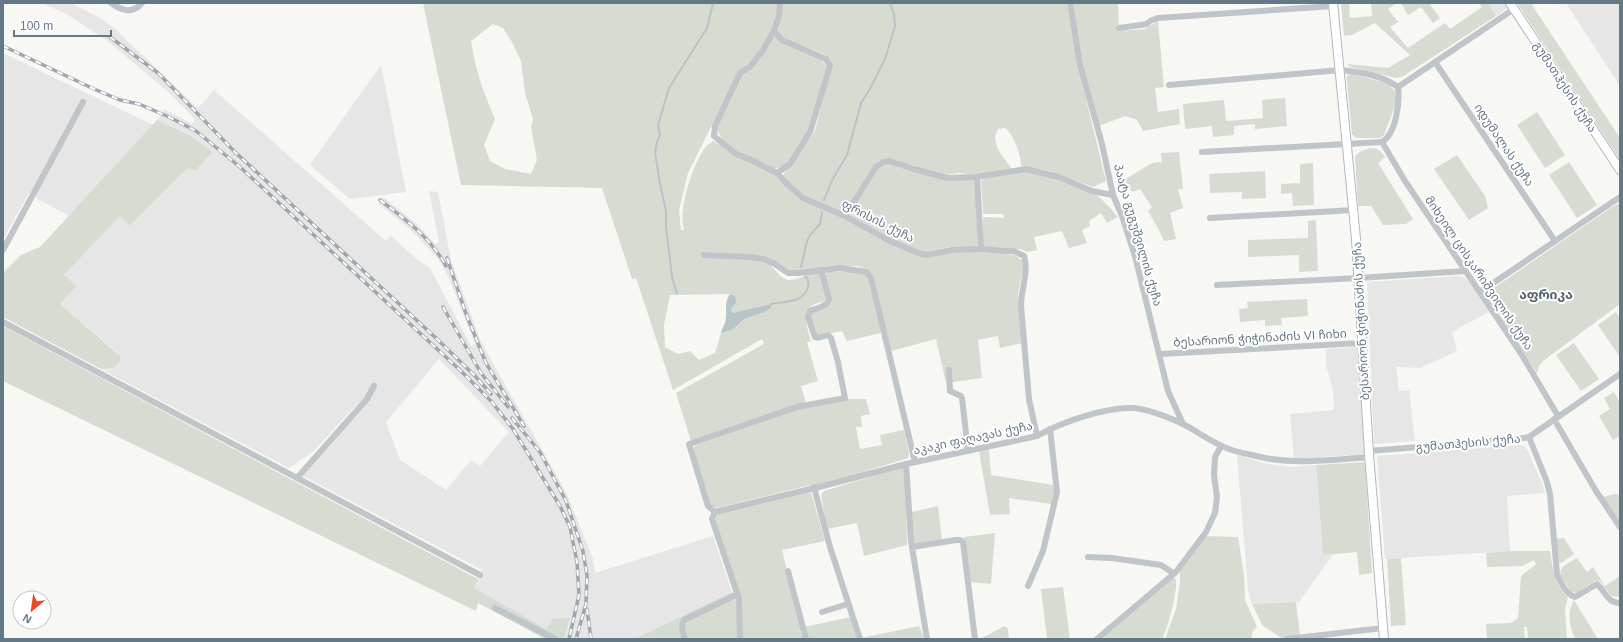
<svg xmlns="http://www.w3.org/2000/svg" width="1623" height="642" viewBox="0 0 1623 642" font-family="Arial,'Noto Sans Georgian',sans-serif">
<rect width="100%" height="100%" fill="#f7f7f4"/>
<g fill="#e5e6e5" fill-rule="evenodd">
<path d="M42 3H71L102 19 114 28 198 108 214 90 386 241 391 236 419 261 430 268 471 346 475 344 449 278 439 260 412 231 378 203 383 197 417 224 435 244 439 242 429 191 438 192 451 260 481 342 566 492 593 559 595 573 713 536 732 592 634 639H564L570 619H552L546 629 473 588 482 570 303 476 363 406 359 402 314 451 289 468 99 368 109 370 119 354 60 304 64 275 120 216 130 226 188 168 189 135 157 120 162 114 164 109 192 124 195 119 167 91 109 42 68 15ZM439 359 509 432 480 466 471 460 446 490 400 460 386 422Z"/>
<path d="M1488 3H1505L1508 8 1496 16Z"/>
<path d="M1566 3H1620V86Z"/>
<path d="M3 53 153 125 69 216 38 199 29 193 3 239Z"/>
<path d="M381 65 406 192 350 199 310 165Z"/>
<path d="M1458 276 1465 278 1470 283 1489 312 1452 332 1457 351 1420 368 1396 367 1399 391 1409 390 1415 441 1374 444 1367 282Z"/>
<path d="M1357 347 1360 349 1366 454 1294 459 1290 414 1334 410 1333 389 1326 365V349Z"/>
<path d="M1519 445 1524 446 1528 451 1542 484 1545 493 1507 496 1510 551 1385 559 1377 456Z"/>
<path d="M1237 455 1268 464 1292 467 1316 465 1323 555 1333 554 1299 602 1252 604 1248 590Z"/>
</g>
<g fill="#d7dcd3" fill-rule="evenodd">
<path d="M423 3H778L772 31 749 67 738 73 688 173 679 210 681 230H684C678 209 692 167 704 149 706 146 710 143 713 141L777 176 797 197 845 218 915 255 927 258 952 252H983L1015 255 1022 261 1023 269 1018 293 1023 343 1000 348 998 336 978 340 982 378 946 383 936 339 891 351 874 279 870 270 857 266H833L796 271 787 269 773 260 754 255 703 252 704 258C721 258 750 255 765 262 775 266 779 279 789 280 799 280 810 273 819 271L826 298 823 302C799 305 806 324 811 341L807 342 818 381 801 386 806 403 691 441 676 393 764 344 762 339 673 390 636 278 632 279 602 188 461 185ZM493 24 503 28 512 42 521 61 525 93 533 119 531 127 537 160 531 174 505 169 490 161 484 145 495 119C484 94 475 69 471 41ZM730 294 735 296 731 308 732 313 770 304C766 316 753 314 743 319 735 324 731 331 721 333L715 353 699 360 690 351 678 354 665 347 664 325 670 295Z"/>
<path d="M781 3H1067L1077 62 1106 181 1093 187 1050 171 1021 166C1021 155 1014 135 1005 128L998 129C989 144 1004 157 1012 169L977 175 959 173 945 175 887 158 880 160 875 164C868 176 853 207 841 212 819 203 797 195 783 175L815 131 831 62 824 54 786 39 778 33Z"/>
<path d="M1072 3H1118L1119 25H1116L1118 31 1145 29 1158 21 1164 87 1155 88 1158 112 1179 109 1180 124 1143 131 1137 120 1125 116 1099 126 1083 68Z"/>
<path d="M1341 3H1349L1350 18 1372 16 1371 3H1397L1388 9 1398 22 1390 27 1408 48 1445 23 1450 29 1482 7 1479 3H1488L1496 16 1402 77 1396 78 1350 67 1347 64 1388 68 1410 55 1375 23 1352 35 1344 36Z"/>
<path d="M1401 3H1429L1440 18 1433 23 1421 7 1408 15Z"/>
<path d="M1517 3H1534L1532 5 1620 138V160Z"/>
<path d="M774 35 820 58 827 67C822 85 818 109 811 126 805 138 790 167 777 168 770 170 753 160 746 157 735 152 718 139 717 127L740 76Z"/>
<path d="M1351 73 1388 84 1395 91 1396 96V103L1384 135 1380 138H1356L1352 134 1347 80V76Z"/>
<path d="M1285 98 1287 126 1255 129V124L1234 126V135L1213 137 1212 126 1185 129 1183 104 1224 100 1226 121 1263 118 1262 100Z"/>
<path d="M1537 112 1565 155 1545 168 1517 125Z"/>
<path d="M157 120 189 135 212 152 196 170 188 168 130 226 120 216 64 275 76 286 60 304 119 355 121 358C116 369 109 370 99 368L3 317V273L21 255 40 247Z"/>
<path d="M1370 148C1378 148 1381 151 1385 157L1378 163 1413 219 1406 224 1383 225 1371 206H1358L1355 157C1359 151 1364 150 1370 148Z"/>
<path d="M1179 152 1183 189H1178L1183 208 1170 213 1176 239 1164 241 1159 230 1148 211 1152 207 1140 189 1132 192 1124 180 1152 163 1162 162 1161 153Z"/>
<path d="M1457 155 1485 196 1488 208 1469 220 1434 169Z"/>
<path d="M1569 162 1597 205 1577 218 1549 175Z"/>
<path d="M889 163 918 173 973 179 975 181 978 244 976 247H950L925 252 917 251 889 238 850 216 849 213 877 170 883 164Z"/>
<path d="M1313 163 1314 205 1293 206 1292 193 1281 194V184L1300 183V164Z"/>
<path d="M1025 171C1048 176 1072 181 1093 193 1103 199 1110 208 1118 217L1107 223 1101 213 1089 221 1090 226 1082 230 1087 243 1069 248 1062 231 1034 237 1037 250 1028 252 1020 249 987 248 983 245V217L1004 218 1003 214H983L981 180 1015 172Z"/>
<path d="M1265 171 1266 198 1242 199V192L1210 193 1209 174Z"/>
<path d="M1620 203V304L1543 361 1539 366 1537 373 1485 294 1612 207Z"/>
<path d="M1316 220 1318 271 1299 272V255L1248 257V240L1308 238V221Z"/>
<path d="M858 271 866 273 870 280 881 333 847 341 842 331 818 336 815 335 810 315 811 312 829 304 823 275 828 272Z"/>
<path d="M1307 299 1308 316 1281 318 1282 325 1265 326V320L1240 322 1239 309 1248 308 1247 302Z"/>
<path d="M1616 312 1620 318V357L1598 325Z"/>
<path d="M3 326 478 579 474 588 546 629 552 619 570 618 564 639H545L478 603 476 611 3 381Z"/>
<path d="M1574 343 1599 379 1581 391 1556 355Z"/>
<path d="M1614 392 1620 403V436L1613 440 1599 416 1610 409 1604 398Z"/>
<path d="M847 399H866L870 414 861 416 862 427H856L860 449 882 445 880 435 904 430 909 453 908 458 825 484 806 486 717 508 711 506 693 450 695 445 794 410Z"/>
<path d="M989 449 991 475 1053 485 1055 493 1052 504 1009 498 1010 514 990 515 979 451Z"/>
<path d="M1365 462 1372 573 1359 575 1357 552 1323 555 1316 465Z"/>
<path d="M905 466 907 545 864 556 857 523 827 529 821 495 824 491Z"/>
<path d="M811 492 825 541 782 550 804 639H742L741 602 715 521 718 514Z"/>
<path d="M1615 494 1620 495V523L1603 497Z"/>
<path d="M938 506 942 540 915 545 912 541V512Z"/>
<path d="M995 533 991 584 969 582 964 537Z"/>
<path d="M1206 536 1238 537 1244 575 1245 600 1257 627 1253 631 1251 639H1165L1176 609 1180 583V571Z"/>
<path d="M1564 538 1574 554 1561 563 1559 562 1555 539Z"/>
<path d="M1510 551H1550C1553 569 1554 585 1568 597L1565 609 1567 639H1528L1527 627H1524L1525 639H1487L1486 624 1511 623 1518 618 1521 576 1536 564 1534 560 1522 566 1487 567 1486 553Z"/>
<path d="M1401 558 1406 625 1391 626 1387 559Z"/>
<path d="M1577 558 1587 572 1593 567 1605 586 1620 576V595L1619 597 1611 596 1601 582 1597 580 1576 593C1571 592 1569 589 1566 584 1555 568 1562 567 1577 558Z"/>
<path d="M1173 578 1176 579C1178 590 1168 628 1162 639H1101Z"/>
<path d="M1063 587 1070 639H1047L1041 589Z"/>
<path d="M732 592 736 598 738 639H634Z"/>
<path d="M1574 600 1598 639H1575C1569 626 1567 612 1574 600Z"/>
<path d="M1296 602 1300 635 1281 638 1262 625 1252 604Z"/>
<path d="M851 617 857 639H807L804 627Z"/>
<path d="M919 626 924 639 861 638Z"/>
<path d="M1005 626 1008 629 1009 639H980Z"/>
</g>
<path fill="#b7c4c8" d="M730 294 735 296 736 303 731 308 732 313 771 304V308L765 312 744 319 733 329 721 333C722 328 726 323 726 318 727 308 724 303 730 294Z"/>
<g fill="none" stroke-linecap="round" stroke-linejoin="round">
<g stroke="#b7c4c8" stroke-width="2">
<path d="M824 200 832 180 847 155 861 103 870 89 885 59 895 26 894 14 890 3"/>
<path d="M801 267 807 241 810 235 820 224 822 212"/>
<path d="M677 294 672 277 666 226V211L660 184 655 152 657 142 660 135 658 125 669 88 707 28 713 3"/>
<path d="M771 304C784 301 803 304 808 287 809 283 809 279 805 276"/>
</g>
<g stroke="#b2b9bd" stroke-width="10">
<g id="secondary">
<path d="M1333 3 1356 239 1369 454 1384 639"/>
<path d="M1510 3 1620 170"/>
</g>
</g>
<g stroke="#c0c5c9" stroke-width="6">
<path d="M111 3C121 10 132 15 142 3"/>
<path d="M780 3 779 15 774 31 763 50 750 67 740 73 715 126 714 136 736 154 749 159 777 173 787 184 803 198 845 216 888 240 918 253 926 255 952 250 981 249 1004 251H1014L1024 256C1029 272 1021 289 1021 306L1029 399 1037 436"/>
<path d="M1070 3 1080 65 1102 144 1113 195 1122 216 1135 256 1168 391 1183 424"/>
<path d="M1119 28 1147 24 1150 21 1158 18 1334 6"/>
<path d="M774 31 782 40 826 59 830 66 810 132 790 164 777 173"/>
<path d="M1435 62 1555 241"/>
<path d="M1169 85 1340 70C1361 72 1381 75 1398 87 1400 102 1396 134 1382 142L1202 152"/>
<path d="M1398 87 1514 9"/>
<path d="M1382 142 1405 181 1520 352 1558 416"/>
<path d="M977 177 981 249"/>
<path d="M845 216 876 167 883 162 889 161 914 169 947 178 977 177 1026 169 1059 177 1092 191 1113 195"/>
<path d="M1210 218 1354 210"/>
<path d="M3 250 83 102"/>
<path d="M704 255 749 257 764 259 775 264 788 273H799L840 268 867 272 871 278 915 462"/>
<path d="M1217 285 1359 278 1465 271"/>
<path d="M1480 292 1620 197"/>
<path d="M3 322 480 575"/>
<path d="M1160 354 1362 343"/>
<path d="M949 370 950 391 961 396 962 398 968 451"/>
<path d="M1554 419 1596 491 1620 527"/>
<path d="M1529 437 1547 482 1550 494 1557 574C1561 583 1565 593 1575 597L1597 584C1606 592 1607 603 1620 603"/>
<path d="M1369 451 1518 439 1529 437 1620 374"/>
<path d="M906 464 911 541 927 639"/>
<path d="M297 478 367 399 374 386"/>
<path d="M814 487 830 547 860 639"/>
<path d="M715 512 823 486 906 464 1037 436C1062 422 1105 407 1133 408 1147 409 1170 418 1183 424 1195 430 1207 439 1220 445 1229 450 1241 453 1252 455 1292 466 1329 460 1370 457"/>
<path d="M715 512 708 506 689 444 797 407 845 398 838 362 831 338 828 335 818 338 815 337 808 317 810 311C817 308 827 307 829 299L821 270"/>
<path d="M715 512 712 519 739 599 740 639"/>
<path d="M912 547 956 540H960L963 542 975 639"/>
<path d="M1088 557 1112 558 1161 565 1173 573"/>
<path d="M788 571 806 639"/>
<path d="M1028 586 1043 551 1057 492 1050 429"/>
<path d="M495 608 555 639"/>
<path d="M822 612 848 604"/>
<path d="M685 639C683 632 680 626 684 620L738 594"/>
<path d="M1097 639 1176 572 1206 532 1215 513 1217 497 1214 475 1215 457 1221 446"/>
<path d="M1287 639 1383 628"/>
</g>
<use href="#secondary" stroke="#fff" stroke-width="8"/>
<g stroke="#9fa7ad" stroke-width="3.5">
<g id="rail">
<path d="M110 37 158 73 236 153 437 339 476 377 491 394"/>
<path d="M3 46 94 89 120 100 139 104 169 117 196 131 240 167 462 372 491 401 513 429 560 506 570 527 577 562 579 595 569 639"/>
<path d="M380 200C405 219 431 238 446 266"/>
<path d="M447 258 465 311 486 363 524 426"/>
<path d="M443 307 481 373 508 407"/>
<path d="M512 418 540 452 566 501 583 551 587 576 586 604 576 639"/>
<path d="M587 609 591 639"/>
</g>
</g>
<use href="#rail" stroke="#fff" stroke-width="2" stroke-dasharray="6" stroke-linecap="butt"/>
</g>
<g text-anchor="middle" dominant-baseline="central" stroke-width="4" stroke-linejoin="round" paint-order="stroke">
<g font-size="12" fill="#657886" stroke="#fff">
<text transform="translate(1565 87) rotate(57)">გუმათჰესის ქუჩა</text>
<text transform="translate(1504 145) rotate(56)">იდუმალას ქუჩა</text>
<text transform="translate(878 221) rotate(27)">ფრისის ქუჩა</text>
<text transform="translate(1138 235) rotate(74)">პაატა გუგუშვილის ქუჩა</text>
<text transform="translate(1479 273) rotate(56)">მიხეილ ცისკარიშვილის ქუჩა</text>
<text transform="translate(1361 321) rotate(-93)">ბესარიონ ჭიჭინაძის ქუჩა</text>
<text transform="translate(1260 338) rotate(-3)">ბესარიონ ჭიჭინაძის VI ჩიხი</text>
<text transform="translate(973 438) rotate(-12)">აკაკი ფაღავას ქუჩა</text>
<text transform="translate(1468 443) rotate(-5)">გუმათჰესის ქუჩა</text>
</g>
<g font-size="13" font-weight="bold" fill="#53616b" stroke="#fff">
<text x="1546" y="294">აფრიკა</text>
</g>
</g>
<rect width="1623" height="642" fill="none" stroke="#657886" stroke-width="8"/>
<g transform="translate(32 610) rotate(209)"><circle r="19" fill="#ffffff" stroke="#c1c9cf"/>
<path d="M0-3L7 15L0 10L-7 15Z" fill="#e84b23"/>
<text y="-6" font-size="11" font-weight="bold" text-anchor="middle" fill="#657886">N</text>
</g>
<path d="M14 30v6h97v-6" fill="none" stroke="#657886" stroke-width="2"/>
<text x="20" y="30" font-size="12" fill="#657886" stroke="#ffffff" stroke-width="3" paint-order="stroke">100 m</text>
</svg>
